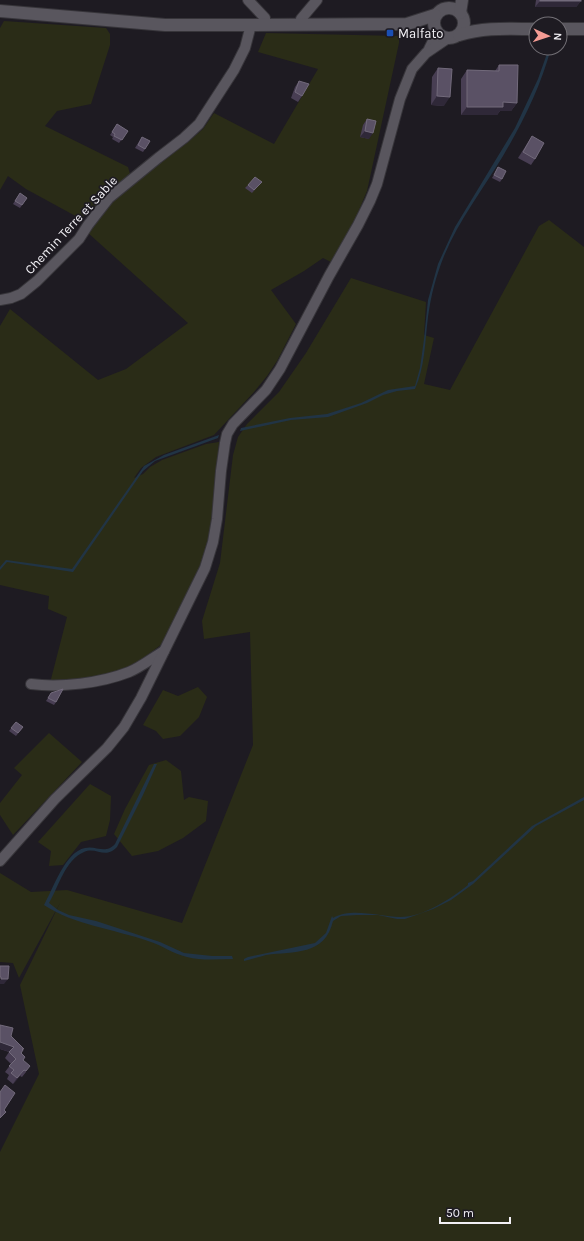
<svg xmlns="http://www.w3.org/2000/svg" width="584" height="1241" viewBox="0 0 584 1241" font-family="Karla,sans-serif">
<rect width="100%" height="100%" fill="#1e1b22"/>
<g fill="#2a2c17">
<path d="M4 21 106 28 110 34V45L91 104 57 111 45 126 128 167 130 174 81 219 26 189 8 176 0 190V28Z"/>
<path d="M266 33 399 36V43L367 191 349 234 333 263 323 258 304 271 271 290 296 324 277 361 267 376 254 392 214 435 156 457 141 468 134 478 143 474 150 467 162 460 206 444 219 442 210 540 203 565 162 644 130 668 104 677 50 683 67 617 48 609 49 596 0 585V326L10 309 98 380 126 369 188 323 87 232 111 200 188 142 203 129 214 113 274 144 318 69 258 52Z"/>
<path d="M549 220 584 247V1241H0V1152L39 1074 20 985 60 903 19 978 13 963 0 962V873L31 892 67 890 182 923 253 745 250 632 204 639 202 621 220 563 233 455 238 437 247 424 279 392 306 353 351 278 426 302 424 335 434 338 424 384 450 390 539 226Z"/>
<path d="M198 687 207 697 199 717 180 736 163 739 156 731 143 725 163 690 178 696Z"/>
<path d="M49 733 82 762 13 835 0 815V803L22 775 14 768Z"/>
<path d="M166 760 181 771 184 800 189 797 208 801 206 821 183 838 158 851 132 856 114 834 125 809 149 765Z"/>
<path d="M90 784 111 796 110 820 106 836 81 842 63 865 49 866 51 851 38 842Z"/>
</g>
<g fill="#213445">
<path d="M549 48H551C541 86 523 122 503 156 483 189 459 220 444 256 436 276 431 295 428 317 425 341 425 367 415 389L397 391 383 395 367 403 328 417 291 420 240 431 241 428 290 418 327 414 361 403 388 390 415 386 420 368 424 339 428 300 438 264 455 227 515 128 538 79Z"/>
<path d="M219 435 218 438 155 461 143 471 73 572 7 562 0 570V567L6 560 72 569 144 466 164 455Z"/>
<path d="M154 764H157L143 795 117 847C105 860 96 846 84 852 65 860 59 886 49 903L58 910 69 915 96 921 160 942 184 953 212 956H232L233 959C218 959 202 961 187 957 173 954 162 945 148 941 114 929 74 925 44 905 53 889 65 852 85 848 96 845 105 855 115 844Z"/>
<path d="M584 797V800L536 826 473 884 451 900 433 909 405 919H397L378 915H357L341 916 333 921C325 956 294 951 266 955 259 957 251 959 244 961V959L248 957 315 943 326 933 332 916 333 918C353 907 379 917 400 917 424 917 450 899 468 885V883L473 881 532 826Z"/>
</g>
<g fill="none" stroke-linecap="round" stroke-linejoin="round">
<g stroke="#37353a" stroke-width="12">
<g id="street">
<path d="M248 0 265 18V25"/>
<path d="M301 25V19L317 0"/>
<path d="M429 49 437 33"/>
<path d="M0 300 11 298 21 294 37 281 79 239 88 225 109 198 158 158 184 138 199 124 234 70 245 48 251 25"/>
<path d="M31 684C61 688 101 683 129 672 141 667 152 658 164 651"/>
<path d="M0 861 55 799 107 748 124 727 141 698 205 568 213 542 217 519 221 471 225 443 227 434 233 424 266 390 280 369 329 276 358 225 370 201 377 184 400 99 412 69 426 53 448 38"/>
</g>
</g>
<g stroke="#37353a" stroke-width="14">
<g id="secondary">
<circle cx="449" cy="23" r="15"/>
<path d="M0 11 165 25H237L407 24 435 15"/>
<path d="M460 13 462 0"/>
<path d="M560 29H584"/>
<path d="M459 35C486 27 508 29 536 29"/>
</g>
</g>
<use href="#street" stroke="#59565e" stroke-width="10"/>
<use href="#secondary" stroke="#59565e" stroke-width="12"/>
</g>
<g fill="#483e53">
<path d="M536 0H581V1L576 7H535Z"/>
<path d="M499 65 517 103 511 111H500L497 115H461V79L467 70 495 71Z"/>
<path d="M438 68 444 106 431 105 432 77Z"/>
<path d="M299 81 302 96 298 102 291 98 295 87Z"/>
<path d="M367 119 369 139 360 137 363 125Z"/>
<path d="M117 124 128 131 119 143 112 139 113 137 110 135Z"/>
<path d="M532 136 535 159 531 165 518 158Z"/>
<path d="M142 137 145 149 143 152 135 148Z"/>
<path d="M498 167 502 179 500 182 492 178Z"/>
<path d="M262 182 252 193 245 188 248 185Z"/>
<path d="M20 193 27 198 20 208 13 204Z"/>
<path d="M51 693 56 702 54 705 46 701Z"/>
<path d="M16 722 23 727 16 736 9 731Z"/>
<path d="M0 1025 11 1036 22 1053 26 1072 22 1077 20 1076 13 1084 7 1079 9 1075 5 1072 11 1064 5 1058 9 1052 0 1049Z"/>
</g>
<g fill="#2f2838">
<path d="M540 1H581L576 7H535Z"/>
<path d="M437 96 450 97 444 106 431 105Z"/>
<path d="M503 102 517 103 511 111H500L497 115H461L467 107Z"/>
<path d="M365 131 373 133 369 139 360 137Z"/>
<path d="M1 979H8L4 984H0V980Z"/>
<path d="M0 1042 14 1047 10 1052 0 1049Z"/>
<path d="M24 1070 20 1076 13 1084 17 1078Z"/>
</g>
<g fill="#5a5165" stroke="#726a7b">
<rect x="540" y="0" width="41" height="1"/>
<path d="M499 65H518L517 103 503 102V107H467V70L499 71Z"/>
<path d="M438 68 452 69 450 97 437 96Z"/>
<path d="M299 81 309 84 302 96 295 92Z"/>
<path d="M367 119 376 121 373 133 365 131Z"/>
<path d="M117 124 128 131 122 140 114 136 115 134 112 132Z"/>
<path d="M532 136 544 143 535 159 523 152Z"/>
<path d="M142 137 150 141 145 149 138 145Z"/>
<path d="M498 167 506 171 502 179 494 175Z"/>
<path d="M255 177 262 182 254 190 248 185Z"/>
<path d="M20 193 27 198 22 205 15 201Z"/>
<path d="M63 689 56 702 48 698 51 693Z"/>
<path d="M16 722 23 727 18 733 11 728Z"/>
<path d="M0 966H9L8 979H1V977H0Z"/>
<path d="M0 1025 13 1028 11 1036 24 1049H22L23 1050 21 1053 25 1057 23 1060 30 1066 26 1071 24 1070 17 1078 11 1073 14 1070 9 1066 16 1059 9 1052 14 1047 0 1042Z"/>
<path d="M5 1085 15 1093 4 1110 6 1112 0 1118V1092Z"/>
</g>
<rect fill="#1a4fb4" stroke="#1e1b22" stroke-width="1.5" x="386" y="29" width="8" height="8" rx="2"/>
<g text-anchor="middle" dominant-baseline="central" stroke-width="3.5" stroke-linejoin="round" paint-order="stroke">
<g font-size="13" fill="#f2f0f5" stroke="#1e1b22" text-anchor="start">
<text x="398" y="33">Malfato</text>
</g>
<g font-size="13" fill="#f2f0f5" stroke="#1e1b22">
<text transform="translate(71 225) rotate(-47)">Chemin Terre et Sable</text>
</g>
</g>
<g transform="translate(548 36) rotate(93)"><circle r="19" fill="#1e1b22" stroke="#737076"/>
<path d="M0-3L7 15L0 10L-7 15Z" fill="#f59c94"/>
<text y="-6" font-size="11" font-weight="bold" text-anchor="middle" fill="#f2f0f5">N</text>
</g>
<path d="M440 1217v6h70v-6" fill="none" stroke="#f2f0f5" stroke-width="2"/>
<text x="446" y="1217" font-size="12" fill="#f2f0f5" stroke="#1e1b22" stroke-width="3" paint-order="stroke">50 m</text>
</svg>
